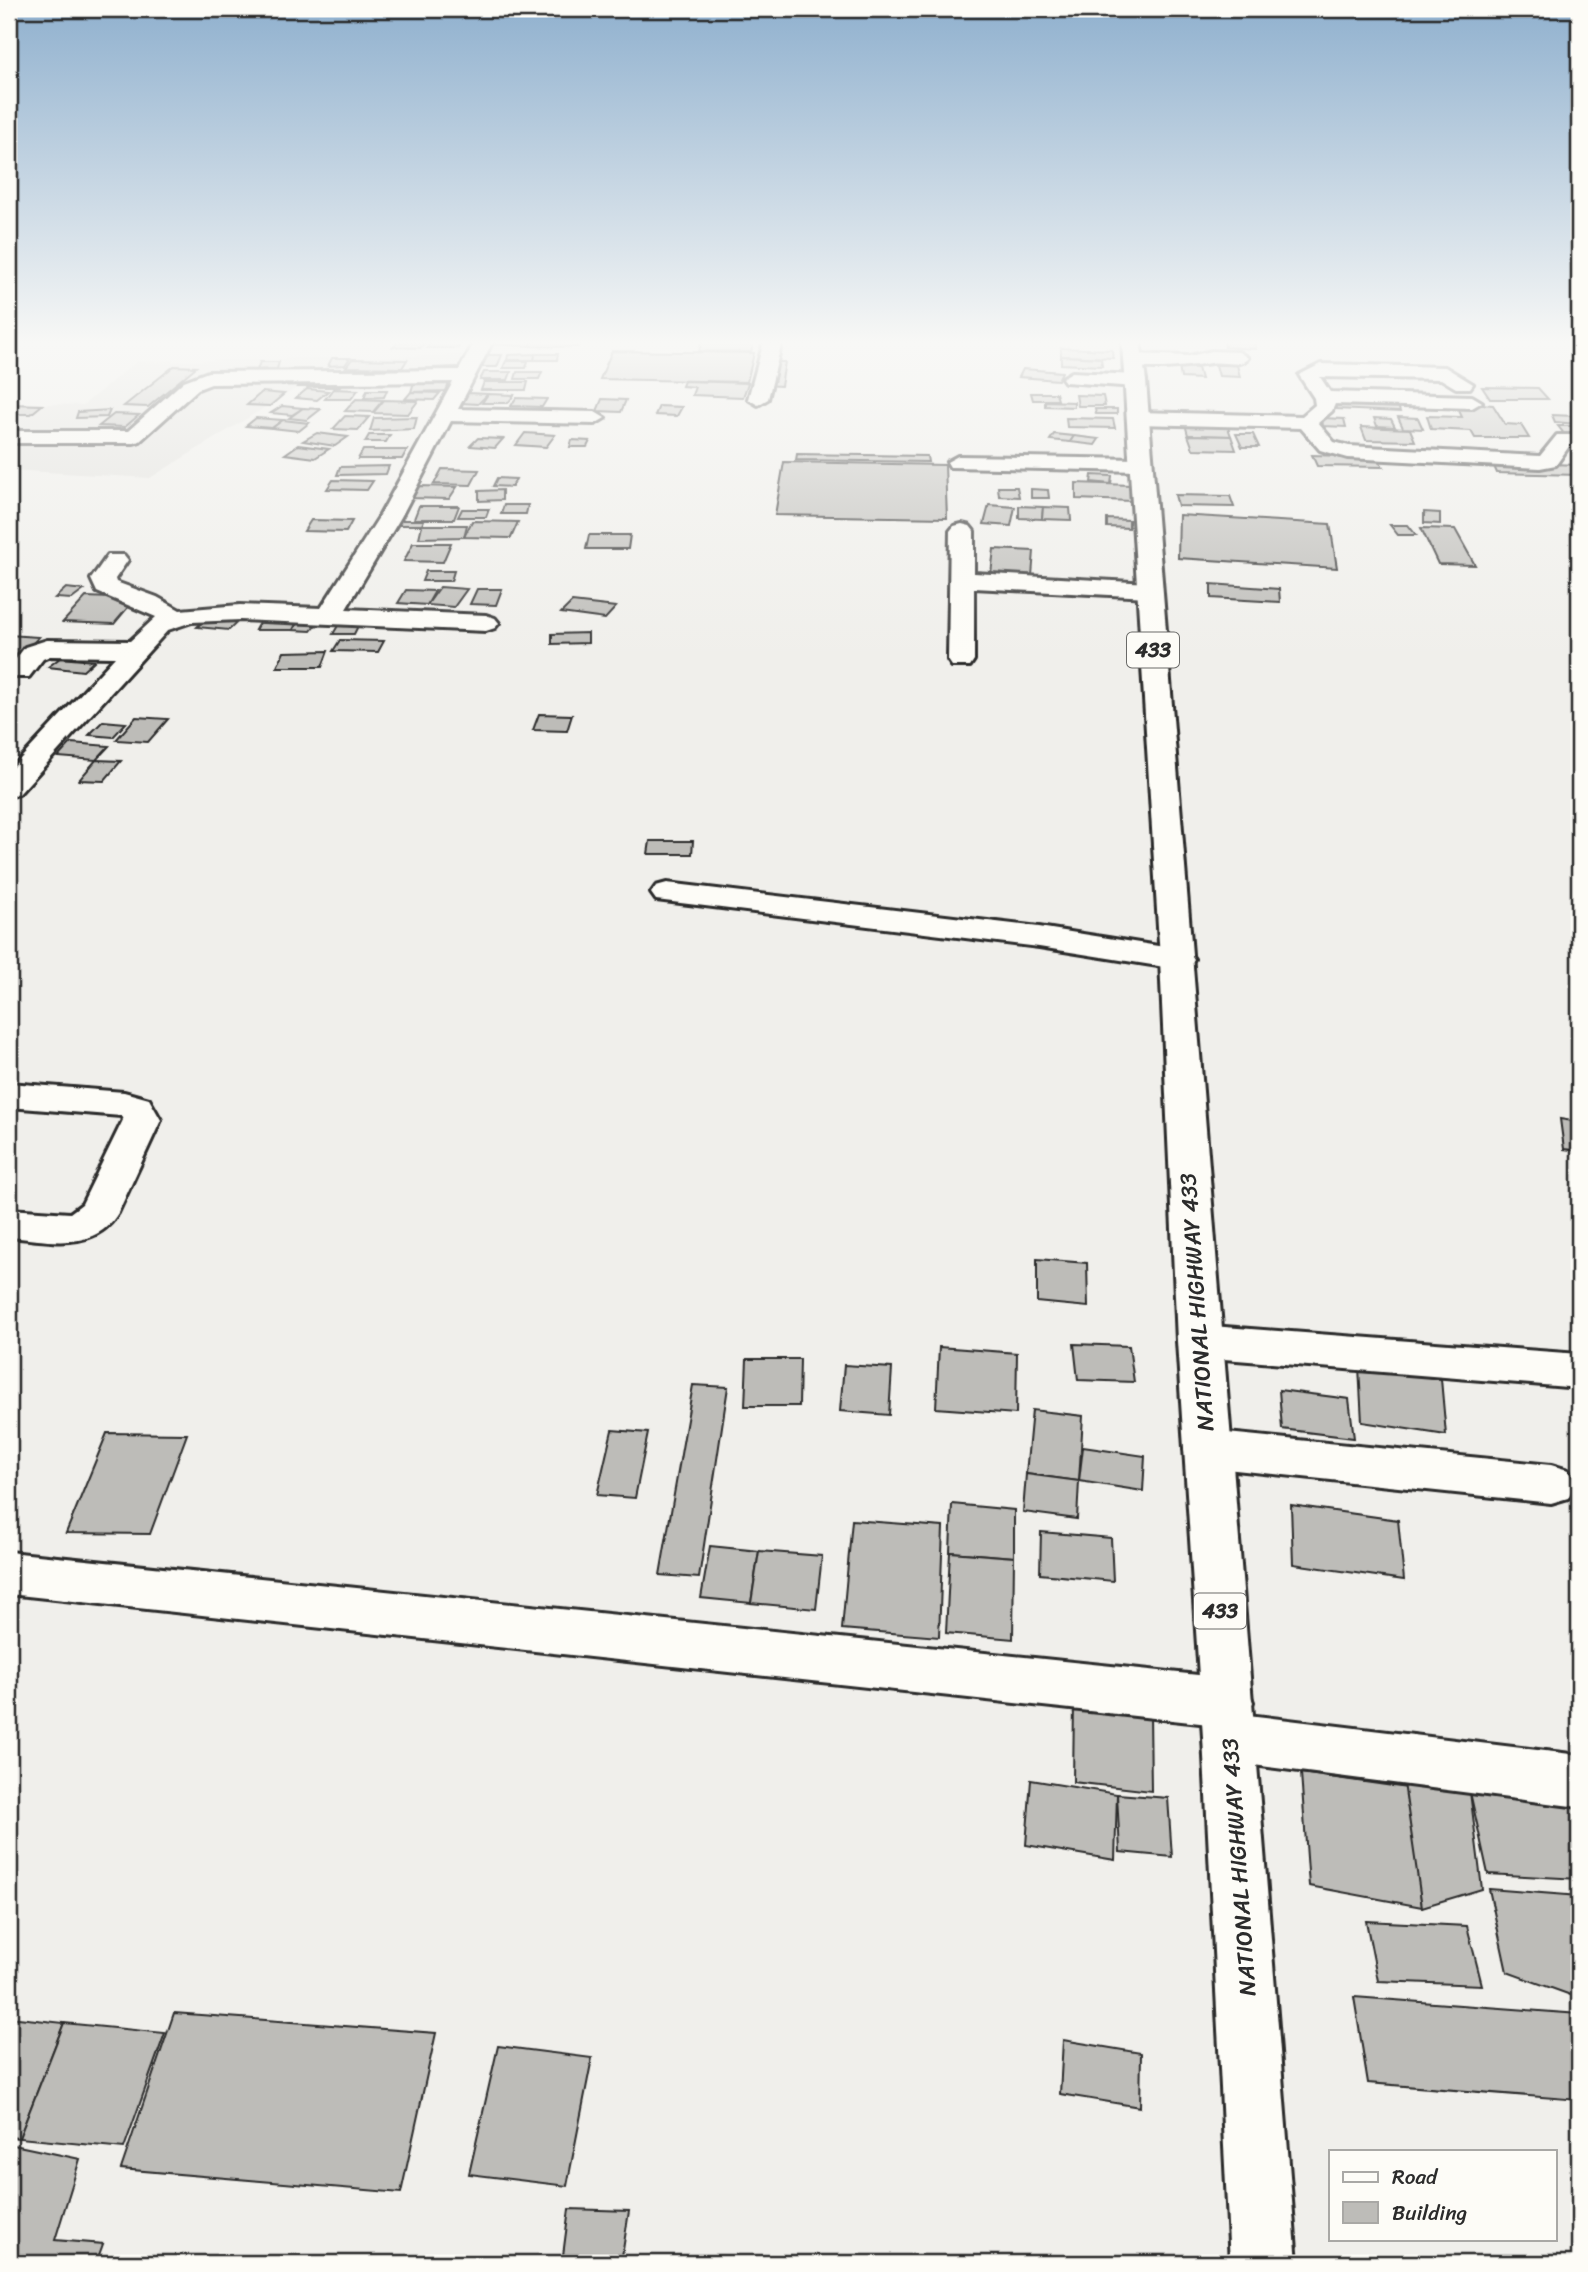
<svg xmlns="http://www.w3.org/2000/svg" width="1588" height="2272" viewBox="0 0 1588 2272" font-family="Sriracha,sans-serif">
<rect width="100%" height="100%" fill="#f0efeb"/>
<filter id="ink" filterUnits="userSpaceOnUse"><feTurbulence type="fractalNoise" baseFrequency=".0143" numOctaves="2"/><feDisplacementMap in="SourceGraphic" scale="14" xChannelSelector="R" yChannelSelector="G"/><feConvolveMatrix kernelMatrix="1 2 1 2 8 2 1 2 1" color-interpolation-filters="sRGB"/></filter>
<g filter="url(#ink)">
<path fill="#e1e0dc" d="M462 355 451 379 391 380 388 388 295 389 150 478 9 470V403L83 405 136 362Z"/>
<g fill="#bdbcb8" stroke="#2b2b2b" stroke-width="2">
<path d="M431 341H462L458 348H427Z"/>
<path d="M487 341H533L530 346 484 344Z"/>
<path d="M533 341H582L577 347 530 346Z"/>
<path d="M702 341H754L751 352 699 351Z"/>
<path d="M1224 341H1254L1256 349 1225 347Z"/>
<path d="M398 342 425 343 420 348 393 347Z"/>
<path d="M1061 348 1112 350 1113 358 1061 356Z"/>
<path d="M612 351 754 353 747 382 600 379Z"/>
<path d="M535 354H558L557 360H534Z"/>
<path d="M535 354 534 360H507L508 355Z"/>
<path d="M482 355H502L497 367H477Z"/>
<path d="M1061 356 1101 358 1102 366 1061 364Z"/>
<path d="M332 358H350L345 365 328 366Z"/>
<path d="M352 359 407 360 402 368 346 367Z"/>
<path d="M506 361H528L526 368H503Z"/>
<path d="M260 362H279L277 369 257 370Z"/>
<path d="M770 362H785L781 386 764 385Z"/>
<path d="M1216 365H1237L1240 377 1219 376Z"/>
<path d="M174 366 196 367 148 407 124 406Z"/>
<path d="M456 367 455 372 405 373 406 369Z"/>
<path d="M1179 367 1198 368 1201 379 1181 378Z"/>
<path d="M1023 369 1062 372 1058 380 1019 377Z"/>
<path d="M484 372H511L508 380H480Z"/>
<path d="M517 372H542L539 379H515Z"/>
<path d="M303 378 346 379 340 387H297Z"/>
<path d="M449 381 447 391 411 392 414 382Z"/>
<path d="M684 381 748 383 743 397 692 395 695 387 682 386Z"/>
<path d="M484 382H528L526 390H481Z"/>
<path d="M1482 387 1538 388 1548 399H1490Z"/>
<path d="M307 389 328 391 317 400 296 398Z"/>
<path d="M333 389 358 390 351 399H325Z"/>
<path d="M367 390H387L384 397 364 398Z"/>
<path d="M262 392 284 394 270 406 247 405Z"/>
<path d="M411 392 440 393 434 400 405 399Z"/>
<path d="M468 393 488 394 478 404 461 403Z"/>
<path d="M1031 393H1056L1058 400H1033Z"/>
<path d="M488 394 514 395 508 403H482Z"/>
<path d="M1076 395 1103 396 1105 406H1078Z"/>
<path d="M516 398 547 399 542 407 511 406Z"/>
<path d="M356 399 383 400 373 412 345 411Z"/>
<path d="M602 399 626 400 621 412 597 411Z"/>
<path d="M1334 399 1397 402 1400 412 1336 409Z"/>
<path d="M384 400 418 401 408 414 373 413Z"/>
<path d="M1045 401 1074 402V407L1045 406Z"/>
<path d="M1455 402 1493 405 1505 424 1521 425 1529 438H1475L1471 431 1431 429 1427 416 1462 417Z"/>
<path d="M9 404 42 405 31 414H9Z"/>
<path d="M282 406 303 408 292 415 271 413Z"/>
<path d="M659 406 682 407 677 416 655 415Z"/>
<path d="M303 408 321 409 307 420 289 418Z"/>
<path d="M1095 409H1117V414H1096Z"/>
<path d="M110 410 107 417 76 418 78 412Z"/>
<path d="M114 414 139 415 125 427 99 426Z"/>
<path d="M1552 415 1574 416 1577 424 1555 422Z"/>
<path d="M345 416 369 417 358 430 333 429Z"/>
<path d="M417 417 414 429 370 431 374 418Z"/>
<path d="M1398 417 1418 418 1423 429 1403 428Z"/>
<path d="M256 418 283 420 272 428 246 426Z"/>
<path d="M1066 418 1113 419 1115 428 1067 427Z"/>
<path d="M1322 418 1344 419 1346 427 1323 426Z"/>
<path d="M1374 418 1391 419 1395 427 1377 426Z"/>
<path d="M283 420 309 423 299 431 272 428Z"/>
<path d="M1185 424 1227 425 1231 436 1188 435Z"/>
<path d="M1558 426H1579V436H1566Z"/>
<path d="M1361 427 1410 429 1415 441 1366 440Z"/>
<path d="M317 433 348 437 335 446 303 441Z"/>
<path d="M525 433 555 435 546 447 516 445Z"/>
<path d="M1054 434 1074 436 1070 442 1050 440Z"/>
<path d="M1236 434H1253L1259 447H1242Z"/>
<path d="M369 435H390L386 442H365Z"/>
<path d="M1188 435 1231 436 1236 450 1193 449Z"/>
<path d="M1074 436 1099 439 1095 445 1070 442Z"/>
<path d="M478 438 503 439 495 448 470 446Z"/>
<path d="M572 440 590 441 587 447H570Z"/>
<path d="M298 445 329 449 315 458 285 454Z"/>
<path d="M363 450H407L402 459H358Z"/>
<path d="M797 454 927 456 928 462 796 460Z"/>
<path d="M1312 455 1377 457 1383 467 1317 466Z"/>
<path d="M784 462 945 465 947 518 775 515Z"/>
<path d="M1492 462 1579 465V475L1497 473Z"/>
<path d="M389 466 386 474 337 475 340 467Z"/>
<path d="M442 469 479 470 471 485 434 484Z"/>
<path d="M1092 475 1112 476 1111 484 1091 482Z"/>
<path d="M497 478 516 479 512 487 493 486Z"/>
<path d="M333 480 373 481 367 490 327 489Z"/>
<path d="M1076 483 1131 485 1132 501 1076 499Z"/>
<path d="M418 486 457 487 449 499 410 498Z"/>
<path d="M998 487H1017L1019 497 999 496Z"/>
<path d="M1031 489 1048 490 1049 498H1031Z"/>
<path d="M502 490V500L479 501V491Z"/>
<path d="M1175 495 1230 496 1234 507 1178 506Z"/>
<path d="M504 505H528L526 514H501Z"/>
<path d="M989 505 1015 507 1011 526 984 524Z"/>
<path d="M419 506H459L454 519H414Z"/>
<path d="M1019 506 1043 507 1042 519 1019 518Z"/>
<path d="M1043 507 1070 508 1071 520 1042 519Z"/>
<path d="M462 509H489L486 517H458Z"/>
<path d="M1424 512 1440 513V524L1424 523Z"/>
<path d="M1179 515 1330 524 1337 568 1178 558Z"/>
<path d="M1107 519 1129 520V528L1107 527Z"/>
<path d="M311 520 352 521 346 532 304 531Z"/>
<path d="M400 520H424L422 525H398Z"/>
<path d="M472 521 518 522 511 538 464 537Z"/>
<path d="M422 525H467L464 537 419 538Z"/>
<path d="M1390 525H1408L1416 535H1398Z"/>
<path d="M1421 528 1455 529 1475 565 1438 564Z"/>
<path d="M589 535H630L628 549H586Z"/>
<path d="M413 543H451L443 562 404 561Z"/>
<path d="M994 549 1034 551 1032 576 991 574Z"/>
<path d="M426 571H454L451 581H422Z"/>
<path d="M1211 584 1279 589 1280 602 1211 598Z"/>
<path d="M440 587 467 589 454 607 427 605Z"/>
<path d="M66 588 84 590 72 599 55 598Z"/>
<path d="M477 589H502L496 605 470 604Z"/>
<path d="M406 590 435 591 427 605 398 603Z"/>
<path d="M86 597 135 599 114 624 63 622Z"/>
<path d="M572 602 616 607 605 619 561 613Z"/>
<path d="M217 609 248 612 229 630 197 627Z"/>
<path d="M266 610H303L293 630H255Z"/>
<path d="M300 621 318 622 311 631 293 630Z"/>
<path d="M339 624H359L354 634H333Z"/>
<path d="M588 633V643L552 644V634Z"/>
<path d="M9 635 39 637 20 656 9 655Z"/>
<path d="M340 640 384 641 378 652 333 651Z"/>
<path d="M328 651 322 667H277L284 652Z"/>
<path d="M60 658 94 661 83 671 48 667Z"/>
<path d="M539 714 572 715 567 731 533 730Z"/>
<path d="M136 717 168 719 148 742 116 740Z"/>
<path d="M103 721 126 723 113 737 89 735Z"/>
<path d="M71 743 109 746 96 760 58 757Z"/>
<path d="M96 760 121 761 104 781 79 780Z"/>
<path d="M650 841H693L692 854H648Z"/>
<path d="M1560 1119 1579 1122V1151L1564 1149Z"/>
<path d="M1037 1259 1087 1263 1088 1307 1037 1302Z"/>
<path d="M1074 1344 1129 1346 1134 1382 1078 1380Z"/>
<path d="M939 1347 1017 1353 1016 1414 936 1408Z"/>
<path d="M747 1359H800L799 1406H745Z"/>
<path d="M844 1365 892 1368 889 1415 840 1411Z"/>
<path d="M1359 1367 1441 1379 1446 1435 1362 1422Z"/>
<path d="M693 1385 728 1387 699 1578 660 1575Z"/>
<path d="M1279 1390 1349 1399 1354 1438 1282 1429Z"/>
<path d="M1032 1410 1083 1416 1079 1481 1026 1474Z"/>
<path d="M612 1430 648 1433 635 1498 597 1495Z"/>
<path d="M107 1433 187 1434 150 1534 66 1533Z"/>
<path d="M1083 1447 1145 1456 1143 1491 1079 1481Z"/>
<path d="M1026 1474 1079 1481 1077 1519 1023 1512Z"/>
<path d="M952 1504 1014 1510V1557L950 1552Z"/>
<path d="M1291 1505 1398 1520 1404 1580 1293 1564Z"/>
<path d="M852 1520 943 1527 939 1637 842 1629Z"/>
<path d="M1041 1532 1111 1538 1113 1581 1040 1574Z"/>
<path d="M710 1546 759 1551 751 1603 701 1598Z"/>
<path d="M759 1551 822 1556 816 1609 751 1603Z"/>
<path d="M950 1552 1014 1557 1013 1639 946 1633Z"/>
<path d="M1074 1703 1150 1712 1151 1791 1073 1782Z"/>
<path d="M1301 1773 1407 1788 1422 1907 1309 1886Z"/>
<path d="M1031 1780 1117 1794 1115 1860 1026 1845Z"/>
<path d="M1404 1783 1470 1792 1482 1889 1422 1907Z"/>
<path d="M1470 1792 1576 1793 1579 1804V1879L1488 1874Z"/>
<path d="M1117 1794 1168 1798 1172 1857 1120 1852Z"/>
<path d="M1489 1889 1579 1896V1998L1507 1972Z"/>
<path d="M1366 1921 1467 1926 1482 1985 1378 1981Z"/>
<path d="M1354 1997 1579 2014V2100L1368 2083Z"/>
<path d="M174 2013 436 2033 401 2193 121 2169Z"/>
<path d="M9 2017 64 2023 19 2138 9 2137Z"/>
<path d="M64 2023 165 2033 124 2148 19 2138Z"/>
<path d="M1063 2040 1141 2053 1140 2107 1060 2094Z"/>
<path d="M498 2046 592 2058 567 2186 469 2174Z"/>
<path d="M9 2144 80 2159 55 2240 103 2244 96 2263H9Z"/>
<path d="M569 2209 629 2211 621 2263H562Z"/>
</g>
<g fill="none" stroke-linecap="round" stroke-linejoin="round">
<g stroke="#2b2b2b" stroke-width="6">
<g id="minor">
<path d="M475 341H493L458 409 595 412 605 418 595 424 451 421 401 517 346 609 486 615 495 618 499 623 495 628 486 631 240 620 192 622 168 630 19 794 9 797V771L115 657 50 656 43 659 29 677H11L9 668 25 647 47 640 130 641 156 617 97 592 91 579 108 555H124L128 560 115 579 116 582 157 597 180 610 240 605 321 608 379 517 453 382 211 384 198 389 140 441 133 443H9V431H128L184 381 208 372 459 370Z"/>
<path d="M764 341H782L768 399 758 405 748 399Z"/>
<path d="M1212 351 1239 352 1248 358C1240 368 1223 361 1211 363 1193 365 1136 375 1124 360L1133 354 1189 356Z"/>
<path d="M1321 364 1445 367 1473 384 1470 388H1456L1441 379 1320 377 1330 392 1472 396 1482 402 1472 408 1335 404 1332 411 1318 423 1334 442 1349 446 1540 456 1557 435H1571L1574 439 1556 465 1540 468 1348 458 1320 450 1301 428 1137 424 1127 418 1137 412 1302 416 1315 405 1314 398 1299 375Z"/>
<path d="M1072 372 1136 375 1146 381 1136 387 1065 382 1062 378Z"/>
<path d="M958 456 1140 459 1151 465 1140 471 950 467 947 462Z"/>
<path d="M962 524 970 526 974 531V573L1149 583 1158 585 1161 590 1158 595 1149 597 974 588V660L970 666H952L948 660 950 531 954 526Z"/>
<path d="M667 883 1039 927 1177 949 1189 952 1194 959 1189 966 1177 969 1039 947 656 900 651 893 656 886Z"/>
<path d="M9 1083 124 1092 149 1099 161 1120 118 1213C94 1253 48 1240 9 1237V1209L70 1213 82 1204 123 1120 121 1116 9 1107Z"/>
<path d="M1199 1325 1579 1354V1388L1199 1357 1184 1353 1177 1341 1184 1329Z"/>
<path d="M1207 1431 1551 1465 1568 1470 1575 1484 1568 1498 1551 1503 1207 1467 1191 1462 1184 1449 1191 1436Z"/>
<path d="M9 1552 1227 1678 1246 1685 1253 1702 1248 1715 1579 1755V1807L1230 1762 1211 1754 1203 1737 1209 1724 9 1594Z"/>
</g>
</g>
<g stroke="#2b2b2b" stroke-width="6">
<path id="major" d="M1122 341H1140L1146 381 1297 2263H1230L1203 1737 1177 1341 1160 959Z"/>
</g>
<use href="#minor" fill="#fdfcf7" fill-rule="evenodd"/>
<use href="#major" fill="#fdfcf7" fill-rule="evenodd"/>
</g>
</g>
<linearGradient id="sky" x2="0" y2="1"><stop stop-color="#8fb0ce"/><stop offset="0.52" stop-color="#f8f8f6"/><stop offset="1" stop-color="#f8f8f6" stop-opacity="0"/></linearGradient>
<rect width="1588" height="659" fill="url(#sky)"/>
<g text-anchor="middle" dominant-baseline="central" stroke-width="6" stroke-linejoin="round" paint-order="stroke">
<g fill="#fdfcf7" stroke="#6a6a68" stroke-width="2">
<rect x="1127" y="632.5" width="52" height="35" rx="5"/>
<rect x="1194" y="1593.5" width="52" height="35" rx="5"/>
</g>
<g font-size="21" font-weight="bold" fill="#2b2b2b">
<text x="1153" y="650">433</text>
<text x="1220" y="1611">433</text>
</g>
<g font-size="23" fill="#2b2b2b" stroke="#fdfcf7">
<text transform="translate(1197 1302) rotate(-94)">NATIONAL HIGHWAY 433</text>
<text transform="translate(1239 1867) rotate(-94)">NATIONAL HIGHWAY 433</text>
</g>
</g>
<rect width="1588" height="2272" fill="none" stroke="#fdfcf7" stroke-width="35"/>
<rect x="18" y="18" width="1553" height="2237" fill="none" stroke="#2b2b2b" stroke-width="2.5" filter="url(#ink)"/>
<rect x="1329" y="2150" width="228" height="91" fill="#fdfcf7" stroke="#a9a8a5" stroke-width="2"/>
<rect x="1343" y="2172" width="35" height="10" fill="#fdfcf7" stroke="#a9a8a5" stroke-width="2"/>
<text x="1392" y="2184" font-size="21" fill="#2b2b2b">Road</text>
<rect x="1343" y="2202" width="35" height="21" fill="#bdbcb8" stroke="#a9a8a5" stroke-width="2"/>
<text x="1392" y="2220" font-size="21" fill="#2b2b2b">Building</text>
</svg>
